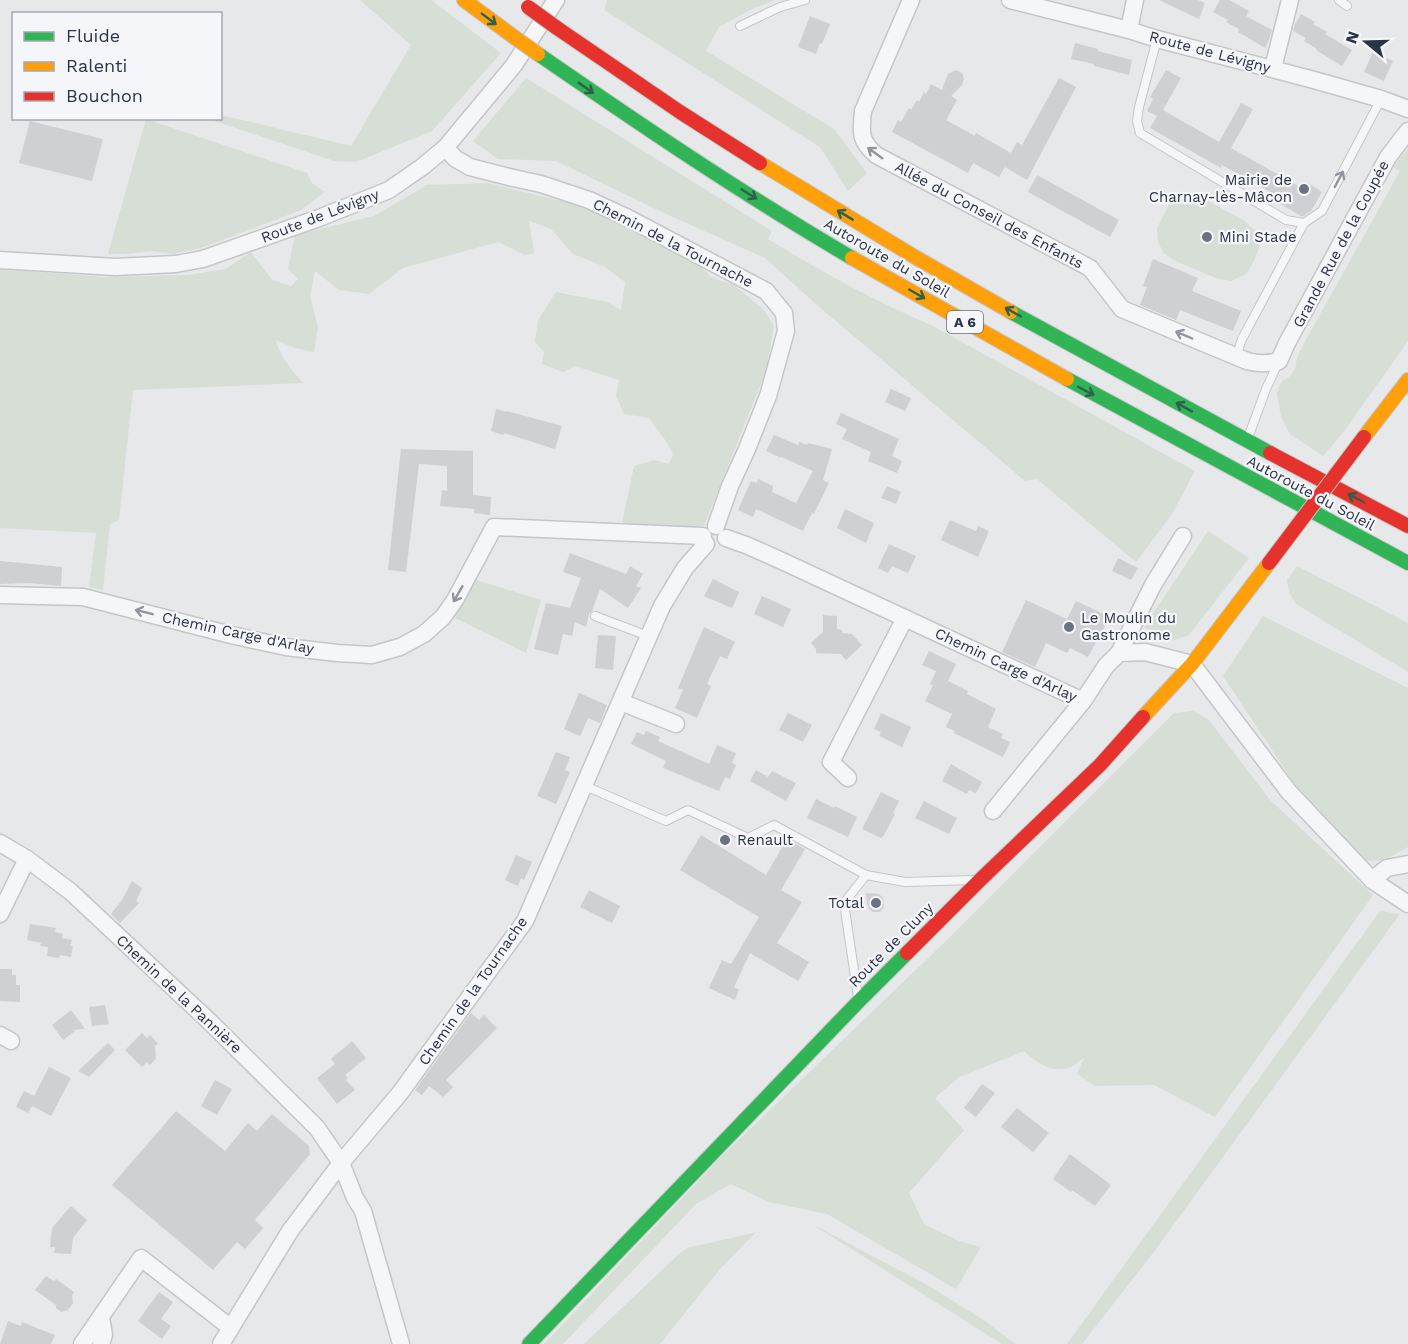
<svg xmlns="http://www.w3.org/2000/svg" width="1408" height="1344" viewBox="0 0 1408 1344" font-family="'Work Sans',sans-serif">
<rect width="100%" height="100%" fill="#e6e8ea"/>
<g fill="#d6ded6">
<path d="M360 0H431L501 53 432 131 356 162 334 161 209 119 220 118 221 115 351 146 411 45Z"/>
<path d="M607 0H775L754 8 719 27 706 51 834 129 867 173 848 191 820 147 604 10Z"/>
<path d="M526 78 772 231 768 239C820 271 874 301 931 325L1195 471 1172 514 1136 562 1037 479 1025 481 817 305 765 258 664 213 556 161 498 159 473 141Z"/>
<path d="M146 119 307 173 312 183 325 192 301 210 204 247 173 254 151 251 127 254H108Z"/>
<path d="M1408 149V341L1345 430 1323 456 1290 434 1281 417 1277 394 1281 382 1289 377 1295 369 1297 358 1303 345 1400 171 1393 167Z"/>
<path d="M488 183 585 207 700 265 711 277 734 285 764 310 774 326 766 371 704 526 621 528 634 466 654 460 669 464 673 454C667 440 657 430 649 418L624 414 616 396 619 380 575 366 563 372 542 364 544 352 535 342 538 320 556 292 607 302 621 310 625 282 605 267 573 254 551 229 529 221 534 253 525 255 498 242 403 268 369 294 339 290 315 271 310 296 318 327 314 352 295 348 276 340C280 357 291 369 303 383L133 390 119 520 110 524 103 590 89 587 96 533 0 528V269L103 277 188 275 226 269 251 252 272 280 291 286 298 279 288 269 295 235 374 216 427 185Z"/>
<path d="M1178 193 1194 194 1208 201 1245 221 1256 232 1260 245 1254 261 1246 274 1231 281 1216 278 1173 260 1163 252 1158 242 1157 228 1171 201Z"/>
<path d="M1208 531 1249 558 1188 636 1167 642 1144 627Z"/>
<path d="M1297 566 1408 623V672L1296 604 1289 592 1287 580Z"/>
<path d="M476 580 541 600 526 653 455 618Z"/>
<path d="M1263 616 1408 688V847L1385 860 1366 861 1294 783 1223 676Z"/>
<path d="M1193 711 1208 719 1271 801 1373 895 1215 1117 1154 1085 1095 1086 1077 1074 1084 1058C1079 1061 1073 1067 1068 1068 1050 1073 1036 1062 1024 1051L959 1077 935 1098 964 1130 909 1193 924 1224 959 1241 981 1247 956 1289 827 1214 769 1202 731 1184 696 1204 563 1344H544L725 1153 948 939 1174 713Z"/>
<path d="M1380 911 1400 914 1153 1253 1082 1344H1067Z"/>
<path d="M812 1224 929 1286 985 1321 1015 1344H1002Z"/>
<path d="M756 1232 720 1269 660 1344H584L680 1253 689 1247 706 1244Z"/>
</g>
<g fill="#ced0d3">
<path d="M1159 0H1198L1205 3 1199 19Z"/>
<path d="M1220 0H1229L1249 11 1246 16 1272 30 1269 40 1265 48 1238 32 1239 29 1226 22 1228 20 1213 12Z"/>
<path d="M1301 14 1315 22 1313 24 1327 32 1325 34 1352 50 1342 66 1316 50 1317 49 1304 41 1306 38 1293 31 1295 24Z"/>
<path d="M810 16 830 24 822 44 820 43 816 54 798 47Z"/>
<path d="M1075 43 1098 49V51L1132 60 1129 75 1094 66V64L1071 59Z"/>
<path d="M1373 52 1393 61 1384 81 1364 72Z"/>
<path d="M956 70 962 73 964 79 962 85 951 96 957 100 946 120 975 136 976 133 1011 153 1017 142 1022 145 1059 78 1076 87 1027 180 1005 167 999 177 973 163 968 173 892 132 898 120 901 122 909 108 911 110 917 100 919 102 924 92 926 94 931 84 942 90 948 74Z"/>
<path d="M1166 70 1181 78 1163 110 1219 142 1241 103 1253 109 1231 148 1304 189 1308 183 1322 192 1311 211 1303 216H1301L1270 198 1272 193 1222 165 1221 168 1150 128 1157 116 1147 111 1153 99 1150 97Z"/>
<path d="M30 121 103 139 92 181 19 163Z"/>
<path d="M1037 175 1119 220 1110 237 1028 192Z"/>
<path d="M1153 259 1198 278 1192 291 1241 311 1233 331 1180 310 1176 320 1140 305 1147 287 1143 286Z"/>
<path d="M891 389 911 398 905 411 885 402Z"/>
<path d="M496 409 507 412V411L562 426 555 449 504 433 503 435 491 431Z"/>
<path d="M841 413 899 439 892 456 902 461 897 473 868 461 871 452 842 439 847 429 836 424Z"/>
<path d="M774 435 798 445 799 442 807 445 808 443 832 449 823 480 829 483 814 514 812 513 803 531 756 509 753 517 738 510 751 481 757 483 758 479 773 486 772 492 796 503 813 471 781 457V458L766 451Z"/>
<path d="M401 449 473 451V495L491 497 490 515 474 513V509L440 506 442 490 447 491V466L419 464 406 572 388 570Z"/>
<path d="M887 486 901 492 896 504 881 498Z"/>
<path d="M845 509 874 523 866 543 837 528Z"/>
<path d="M950 520 976 531 978 526 989 531 978 557 941 540Z"/>
<path d="M889 544 916 556 908 573 892 566 888 573 878 568Z"/>
<path d="M570 553 626 574 630 566 643 574 636 586 641 588 628 608 600 589 592 611 589 614 586 627 575 622 572 636 563 634 558 655 534 649 546 603 570 608 581 578 563 572Z"/>
<path d="M1118 558 1138 568 1131 580 1112 571Z"/>
<path d="M0 561 62 567 61 586 29 583 0 584Z"/>
<path d="M713 579 739 592 732 608 704 596Z"/>
<path d="M762 596 791 609 783 627 754 614Z"/>
<path d="M1026 600 1067 619 1076 601 1110 617 1088 657 1070 648 1067 653 1046 643 1035 667 1002 652Z"/>
<path d="M823 615 837 616V629L842 630V633L852 634 862 645 846 660 841 654 816 653V649L811 643 823 632Z"/>
<path d="M704 627 735 642 727 659 720 656 707 684 711 686 697 718 675 708 683 690 678 688Z"/>
<path d="M598 635 616 636 613 670 595 668Z"/>
<path d="M929 651 956 664 948 681 968 691 967 694 996 709 988 727 1003 734 1001 738 1010 742 1003 757 954 733 955 731 946 727 952 714 925 701 933 685 930 684 936 671 922 665Z"/>
<path d="M579 693 607 705 600 723 588 718 580 736 564 729Z"/>
<path d="M788 713 812 725 803 742 779 730Z"/>
<path d="M881 713 911 727 902 747 879 736 881 732 874 729Z"/>
<path d="M646 731 660 737 658 741 709 764 717 745 736 753 732 763 736 765 730 779 725 777 719 791 663 768 666 761 631 744 637 732 644 735Z"/>
<path d="M556 752 570 757 565 770 570 772 556 804 537 796Z"/>
<path d="M951 764 982 782 976 793 969 790 967 794 942 781Z"/>
<path d="M756 770 768 777 772 771 796 783 786 801 750 781Z"/>
<path d="M881 792 899 801 893 813 895 814 884 835 881 838 862 829Z"/>
<path d="M816 799 834 808 835 806 857 817 848 837 807 818Z"/>
<path d="M924 801 957 818 949 834 915 818Z"/>
<path d="M701 835 766 875 787 839 805 849 781 890 802 902 777 943 809 962 798 981 750 953 734 987 739 990 735 1000 709 988 722 960 731 964 759 917 680 870Z"/>
<path d="M516 855 532 862 524 880 521 878 518 886 505 880Z"/>
<path d="M132 881 142 888 136 901 139 903 120 923 111 914 122 900Z"/>
<path d="M589 890 620 906 612 923 580 907Z"/>
<path d="M866 893 879 894 883 898 884 907 880 912H873L869 909 867 904Z"/>
<path d="M30 924 56 928 55 932 63 934 62 938 72 940 70 946H73L71 957 60 955 59 958 47 956 48 947 40 946 41 943 27 940Z"/>
<path d="M0 969H12V975H16V985H20V1002L0 1001Z"/>
<path d="M105 1005 109 1024 92 1026 89 1007Z"/>
<path d="M71 1010 85 1029 73 1030 75 1031 63 1040 52 1025Z"/>
<path d="M471 1013 479 1020 484 1015 497 1028 446 1080 453 1087 443 1097 429 1086 422 1095 415 1090Z"/>
<path d="M142 1033 147 1038 150 1035 158 1044 155 1046 156 1058 150 1065 147 1062 142 1067 125 1050Z"/>
<path d="M352 1041 366 1058 345 1075 348 1078 346 1080 355 1090 337 1104 317 1078 335 1064 331 1059Z"/>
<path d="M108 1043 115 1050 89 1077 78 1071Z"/>
<path d="M49 1067 71 1078 51 1116 32 1106 28 1113 16 1107 24 1091 34 1096Z"/>
<path d="M215 1080 232 1089 217 1115 201 1106Z"/>
<path d="M982 1084 995 1093 976 1117 964 1108Z"/>
<path d="M1017 1108 1049 1133 1033 1152 1001 1127Z"/>
<path d="M176 1111 225 1151 248 1123 257 1131 272 1114 309 1146 310 1154 255 1220 263 1228 245 1249 237 1242 213 1270 112 1185Z"/>
<path d="M1070 1154 1111 1185 1095 1206 1072 1190 1071 1192 1053 1179Z"/>
<path d="M71 1206 87 1220 73 1238 71 1254 54 1253 55 1247H50L52 1228Z"/>
<path d="M46 1276 54 1281 56 1279 74 1292 72 1295 73 1303 68 1310 61 1312 56 1308V1305L35 1290Z"/>
<path d="M159 1292 173 1302 161 1319 171 1326 162 1339 138 1321Z"/>
<path d="M8 1321 21 1326 22 1322 55 1335 51 1344H0Z"/>
</g>
<g fill="none" stroke-linecap="round" stroke-linejoin="round">
<g stroke="#c4c6c8" stroke-width="10">
<g id="lane">
<path d="M1339 0 1347 6"/>
<path d="M740 26 780 7 805 0"/>
<path d="M1157 39 1139 107 1137 121 1140 133 1286 220 1304 223"/>
<path d="M1241 359 1238 351 1242 339 1304 223 1322 211 1381 99"/>
<path d="M1249 435 1266 389 1279 361"/>
<path d="M595 616 648 636"/>
<path d="M583 785 666 821 688 810 748 838 774 825 866 875 905 882 973 880"/>
<path d="M858 997 844 903 866 875"/>
</g>
</g>
<g stroke="#c4c6c8" stroke-width="19">
<g id="street">
<path d="M911 0 863 111C861 132 859 140 876 155L1090 268 1122 309 1247 361C1258 364 1268 364 1279 361L1287 343 1388 157 1408 131"/>
<path d="M1010 0 1129 30 1157 39 1314 80 1381 99 1408 109"/>
<path d="M1129 30 1135 0"/>
<path d="M1273 68 1290 0"/>
<path d="M445 148 456 159 470 167 509 177 541 184 589 200 628 218 766 291 784 313 786 331 768 396 747 449 730 486 716 526"/>
<path d="M0 260 115 267 176 264 203 259 319 218 389 190 422 167 445 148 514 65 556 0"/>
<path d="M726 538 746 545 782 561 1083 701 1106 666 1119 653 1145 652 1192 664 1289 792 1372 880 1408 904"/>
<path d="M0 595 83 597 231 635 286 647 337 653 372 655 400 647 424 634 443 617 455 600 494 527 703 536"/>
<path d="M1119 653 1153 585 1183 536"/>
<path d="M621 702 676 724"/>
<path d="M848 778 831 762 905 618"/>
<path d="M993 811 1083 701"/>
<path d="M0 843 27 859 71 892 210 1022 317 1128 341 1163 355 1198 363 1211 401 1344"/>
<path d="M1372 880 1387 868 1408 864"/>
<path d="M0 914 27 859"/>
<path d="M0 1035 11 1041"/>
<path d="M82 1344 141 1258 231 1328"/>
<path d="M101 1344 104 1335 101 1317"/>
<path d="M221 1344 290 1231 341 1163 400 1093 525 921 662 606 685 568 706 544"/>
</g>
</g>
<g stroke="#c4c6c8" stroke-width="16">
<g id="fast">
<path d="M538 54C641 125 744 195 852 258"/>
<path d="M1011 312 1270 453"/>
<path d="M1067 379 1408 563"/>
<path d="M529 1344 859 1001 907 953"/>
</g>
</g>
<g stroke="#c4c6c8" stroke-width="16">
<g id="slow">
<path d="M464 0 514 37"/>
<path d="M760 163 915 257 1011 312"/>
<path d="M852 258 1067 379"/>
<path d="M1364 437 1408 380"/>
<path d="M1143 717 1192 664 1269 563"/>
</g>
</g>
<g stroke="#c4c6c8" stroke-width="16">
<g id="jam">
<path d="M557 28 680 112 760 163"/>
<path d="M1270 453 1408 526"/>
<path d="M907 953 980 880 1100 765 1143 717"/>
</g>
</g>
<use href="#lane" stroke="#f5f6f7" stroke-width="8"/>
<use href="#street" stroke="#f5f6f7" stroke-width="16"/>
<use href="#fast" stroke="#30b455" stroke-width="14"/>
<use href="#slow" stroke="#ff9f0a" stroke-width="14"/>
<use href="#jam" stroke="#e5322d" stroke-width="14"/>
<g stroke="#c4c6c8" stroke-width="16" stroke-linecap="butt">
<path id="slow-bridge" d="M514 37 538 54"/>
</g>
<g stroke="#c4c6c8" stroke-width="16" stroke-linecap="butt">
<g id="jam-bridge">
<path d="M528 7 557 28"/>
<path d="M1269 563 1364 437"/>
</g>
</g>
<use href="#slow-bridge" stroke="#ff9f0a" stroke-width="14"/>
<use href="#jam-bridge" stroke="#e5322d" stroke-width="14"/>
</g>
<defs><path id="oneway-shaft" d="M-6 0H5M1.5-3L5.5 0L1.5 3" fill="none" stroke-width="1.6" stroke-linecap="round" stroke-linejoin="round" transform="scale(1.5)"/></defs>
<g stroke="#2d614b">
<use href="#oneway-shaft" transform="translate(489 19) rotate(37)"/>
<use href="#oneway-shaft" transform="translate(586 88) rotate(35)"/>
<use href="#oneway-shaft" transform="translate(749 194) rotate(32)"/>
<use href="#oneway-shaft" transform="translate(845 215) rotate(-149)"/>
<use href="#oneway-shaft" transform="translate(917 294) rotate(30)"/>
<use href="#oneway-shaft" transform="translate(1013 312) rotate(-151)"/>
<use href="#oneway-shaft" transform="translate(1086 391) rotate(28)"/>
<use href="#oneway-shaft" transform="translate(1184 407) rotate(-151)"/>
<use href="#oneway-shaft" transform="translate(1356 498) rotate(-152)"/>
</g>
<g stroke="#90959e">
<use href="#oneway-shaft" transform="translate(875 153) rotate(-144)"/>
<use href="#oneway-shaft" transform="translate(1339 179) rotate(-62)"/>
<use href="#oneway-shaft" transform="translate(1184 335) rotate(-157)"/>
<use href="#oneway-shaft" transform="translate(458 594) rotate(120)"/>
<use href="#oneway-shaft" transform="translate(144 612) rotate(-166)"/>
</g>
<g fill="#6c737f" stroke="#f4f6f9" stroke-width="2">
<circle cx="1304" cy="189" r="6"/>
<circle cx="1207" cy="237" r="6"/>
<circle cx="1069" cy="627" r="6"/>
<circle cx="725" cy="840" r="6"/>
<circle cx="876" cy="903" r="6"/>
</g>
<g text-anchor="middle" dominant-baseline="central" stroke-width="4.5" stroke-linejoin="round" paint-order="stroke">
<rect fill="#f4f6f9" stroke="#676e7b" stroke-width="1.5" x="947" y="311" width="36" height="22" rx="4.5"/>
<g font-size="14" font-weight="bold" fill="#2b3445">
<text x="965" y="322">A 6</text>
</g>
<g font-size="15" fill="#2b3445" stroke="#f4f6f9">
<text transform="translate(1210 52) rotate(15)">Route de Lévigny</text>
<text transform="translate(989 215) rotate(28)">Allée du Conseil des Enfants</text>
<text transform="translate(320 216) rotate(-21)">Route de Lévigny</text>
<text transform="translate(673 243) rotate(27)">Chemin de la Tournache</text>
<text transform="translate(1341 244) rotate(-62)">Grande Rue de la Coupée</text>
<text transform="translate(887 258) rotate(30)">Autoroute du Soleil</text>
<text transform="translate(1311 493) rotate(28)">Autoroute du Soleil</text>
<text transform="translate(238 633) rotate(12)">Chemin Carge d'Arlay</text>
<text transform="translate(1006 665) rotate(25)">Chemin Carge d'Arlay</text>
<text transform="translate(891 945) rotate(-45)">Route de Cluny</text>
<text transform="translate(473 991) rotate(-55)">Chemin de la Tournache</text>
<text transform="translate(179 994) rotate(43)">Chemin de la Pannière</text>
</g>
<g font-size="15" fill="#2b3445" stroke="#f4f6f9" text-anchor="start">
<text x="1292" y="180" text-anchor="end">Mairie de<tspan x="1292" dy="17">Charnay-lès-Mâcon</tspan></text>
<text x="1219" y="237">Mini Stade</text>
<text x="1081" y="618">Le Moulin du<tspan x="1081" dy="17">Gastronome</tspan></text>
<text x="737" y="840">Renault</text>
<text x="864" y="903" text-anchor="end">Total</text>
</g>
</g>
<rect x="12" y="12" width="210" height="108" fill="#f4f6f9" stroke="#a4a8b1" stroke-width="1.5"/>
<rect x="24" y="32" width="30" height="9" fill="#30b455" stroke="#a4a8b1" stroke-width="1.5"/>
<text x="66" y="42" font-size="18" fill="#2b3445">Fluide</text>
<rect x="24" y="62" width="30" height="9" fill="#ff9f0a" stroke="#a4a8b1" stroke-width="1.5"/>
<text x="66" y="72" font-size="18" fill="#2b3445">Ralenti</text>
<rect x="24" y="92" width="30" height="9" fill="#e5322d" stroke="#a4a8b1" stroke-width="1.5"/>
<text x="66" y="102" font-size="18" fill="#2b3445">Bouchon</text>
<g transform="translate(1366 42) rotate(289)" stroke="#f4f6f9" stroke-width="4.5" paint-order="stroke">
<path d="M0-4.5L10 22L0 15L-10 22Z" fill="#2b3445"/>
<text y="-9" font-size="16" font-weight="bold" text-anchor="middle" fill="#2b3445">N</text>
</g>
</svg>
